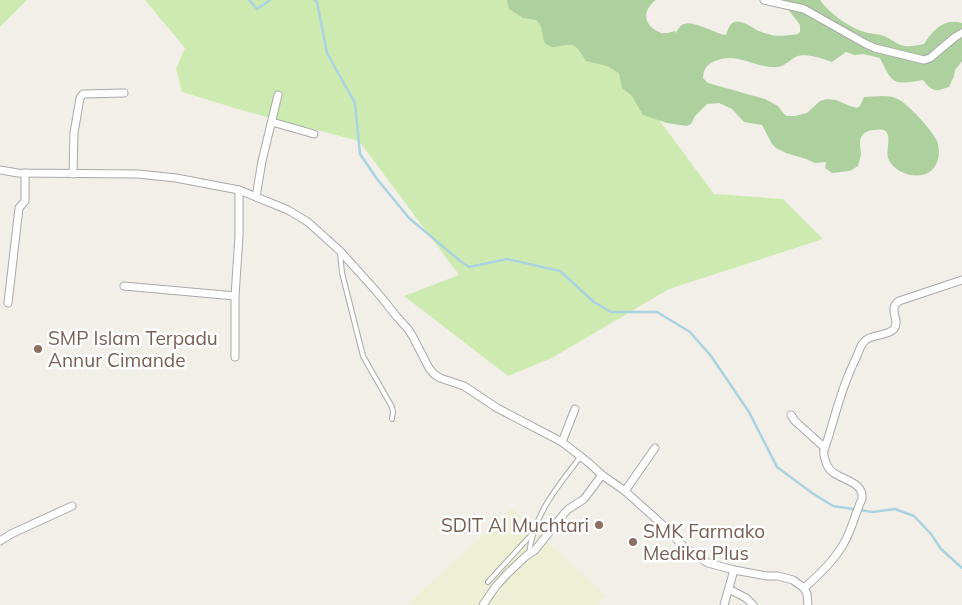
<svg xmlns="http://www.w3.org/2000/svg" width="962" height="605" viewBox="0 0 962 605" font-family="Mulish,sans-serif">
<rect width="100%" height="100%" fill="#f2efe9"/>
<path fill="#eef0d5" d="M512 508 606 596 595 605H407Z"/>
<g fill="#cdebb0">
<path d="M0 0H27L0 27Z"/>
<path d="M145 0H513L623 71 714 194 783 199 823 239 669 289 552 358 508 376 404 296 459 275 359 141 248 112 182 92 176 69 185 48Z"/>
</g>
<path fill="#add19e" d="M507 0H656C642 10 643 25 659 32 663 35 670 32 675 31L676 33C678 29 680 25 684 24 694 20 715 34 726 35 728 30 729 24 734 22 741 19 753 28 759 31 769 35 779 37 790 35 794 35 797 35 800 32V25L784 4 783 0H820C830 14 851 29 868 33 873 34 879 34 884 36 890 38 895 43 901 45 908 48 917 45 924 44 933 30 944 18 962 23V61L955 70 954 76 949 87C934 92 933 92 923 80 893 85 893 85 880 58L863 54 855 55 846 52 832 62C824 59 807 53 798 56 791 58 786 66 778 67 755 69 738 51 715 61 707 64 703 70 703 78L708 83 765 99 778 106 784 114 787 116H795L807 113 820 101 827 99 836 100 850 106 857 108 860 106 864 97C875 97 887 94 898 99 908 104 932 130 937 141 940 150 940 161 933 169 921 182 894 174 888 158 885 149 896 126 876 130 870 130 865 131 862 136 858 141 861 148 861 155 860 158 859 162 858 166L850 171 832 173 825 168 826 162 815 163 806 159 786 153 776 148 772 144 762 125 744 122 732 109 719 103 707 104 695 116 691 124 687 126 667 123 643 115 632 96 622 88 619 73 617 72 607 66 586 61C583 56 580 51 576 47 567 40 554 53 545 43 542 38 543 32 541 27 540 24 538 22 536 20L523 18 509 9Z"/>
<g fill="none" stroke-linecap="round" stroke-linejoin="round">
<g stroke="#aad3df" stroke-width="2.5">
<path d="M249 0 257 9 270 0"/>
<path d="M315 0 317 2 327 53 355 103 360 154 377 179 409 218 459 260 469 267 507 259 560 271 594 302 611 312H657L690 332 711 356 749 412 777 467 812 493 833 506 873 512 895 509 914 516 931 534 941 549 962 568"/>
</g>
<g stroke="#a9a9a9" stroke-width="6">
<g id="lane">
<path d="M340 253 342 273 363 356 392 407 393 412 392 419"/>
<path d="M529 554C533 515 558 486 581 456"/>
<path d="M488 582 532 534"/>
</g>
</g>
<g stroke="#a9a9a9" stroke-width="9">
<g id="street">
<path d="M764 0 804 9 866 44 875 48 924 60 930 58 955 37 962 33"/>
<path d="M272 122 314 134"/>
<path d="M0 170 18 173 138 174 176 178 239 190 288 210 308 222 340 251 377 292 397 317 408 329 413 337 429 368 434 374 440 378 464 386 497 408 562 442 589 463 602 475 625 491 665 527 684 547 708 563 734 570 767 576H778L793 580 804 588 807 594 808 605"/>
<path d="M73 174 74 133 80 98 83 94 124 93"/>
<path d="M256 197 262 161 278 95"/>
<path d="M124 286 235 296"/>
<path d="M8 303 19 208 25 201V173"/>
<path d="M235 357V296L239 236V190"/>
<path d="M791 415 795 421 825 448"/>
<path d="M562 442 575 409"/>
<path d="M625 491 655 448"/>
<path d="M0 541 11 534 72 506"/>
<path d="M804 588C819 575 835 560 844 543 852 530 855 513 862 499 864 478 834 481 827 465 825 460 823 454 824 450 825 445 828 440 829 435 837 408 844 382 857 356 859 351 861 343 866 340 873 334 888 336 894 329 901 320 887 309 899 301L962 280"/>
<path d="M729 589 746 598 753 605"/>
<path d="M483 605 496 586 507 574 526 556 535 550 567 510 584 499 602 475"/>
<path d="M724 605 734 570"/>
</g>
</g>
<use href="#lane" stroke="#fff" stroke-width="4"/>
<use href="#street" stroke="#fff" stroke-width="7"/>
</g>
<g fill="#8d6e63" stroke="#fff" stroke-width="2">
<circle cx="38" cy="349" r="5"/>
<circle cx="599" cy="525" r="5"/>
<circle cx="633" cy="542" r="5"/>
</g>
<g text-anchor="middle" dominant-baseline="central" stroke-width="5" stroke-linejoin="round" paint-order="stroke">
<g font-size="19" fill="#785e54" stroke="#fff" text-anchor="start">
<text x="48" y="338">SMP Islam Terpadu<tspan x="48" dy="22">Annur Cimande</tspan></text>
<text x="589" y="525" text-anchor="end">SDIT Al Muchtari</text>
<text x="643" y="531">SMK Farmako<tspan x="643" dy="22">Medika Plus</tspan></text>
</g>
</g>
</svg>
